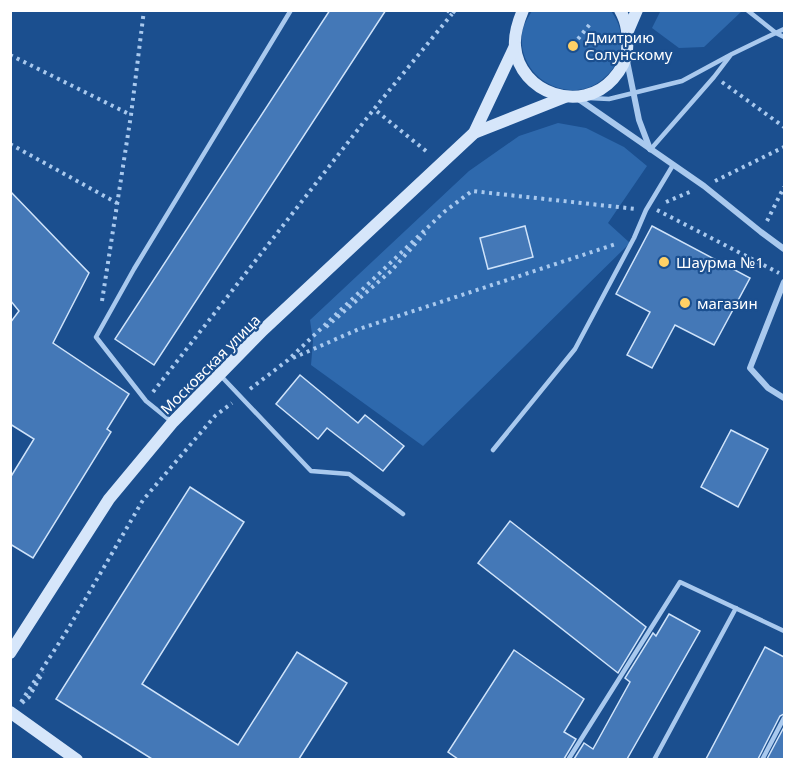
<svg xmlns="http://www.w3.org/2000/svg" width="795" height="770" viewBox="0 0 795 770" font-family="'Noto Sans',sans-serif">
<rect width="100%" height="100%" fill="#1b4f8f"/>
<g fill="#2e69ad">
<path d="M661 10H742V11L704 47 679 48 652 28Z"/>
<path d="M532 11H611C621 24 623 38 620 54 617 63 612 71 605 77 573 108 518 80 522 36 522 27 527 19 532 11Z"/>
<path d="M558 123 586 128 624 147 647 166 608 223 630 243 423 446 311 365 313 341 310 320 469 171 519 136Z"/>
</g>
<g fill="#4478b7" stroke="#cfe3fa" stroke-width="1.5">
<path d="M330 10H386L154 365 115 339Z"/>
<path d="M10 191 89 273 53 343 129 394 107 429 111 432 33 558 10 544V478L34 439 10 424V323L19 311 10 300Z"/>
<path d="M525 226 533 257 488 269 480 238Z"/>
<path d="M652 226 750 278 714 345 675 325 652 368 627 355 650 312 616 294Z"/>
<path d="M300 375 358 423 365 415 404 446 383 471 327 428 318 439 276 404Z"/>
<path d="M731 430 768 449 738 507 701 487Z"/>
<path d="M190 487 244 522 142 684 238 745 297 652 347 683 299 759H152L56 699Z"/>
<path d="M510 521 646 627 618 673 478 563Z"/>
<path d="M669 614 700 631 627 759H574L584 743 593 749 630 682 625 678 653 633 656 636Z"/>
<path d="M765 647 784 657V714L780 716 758 759H706Z"/>
<path d="M514 650 584 699 564 732 576 739 564 759H458L448 752Z"/>
<path d="M784 727V759H767Z"/>
</g>
<g fill="none" stroke-linecap="round" stroke-linejoin="round">
<g stroke="#a9c9ee" stroke-width="4" stroke-dasharray="3 4.5" stroke-linecap="butt">
<path d="M447 10 452 14 455 10"/>
<path d="M578 39 590 24"/>
<path d="M10 55 131 115"/>
<path d="M722 82 784 127"/>
<path d="M10 144 117 203"/>
<path d="M426 151 374 109 452 14"/>
<path d="M715 181 784 147"/>
<path d="M666 202 692 191"/>
<path d="M657 210 779 273"/>
<path d="M767 221 784 187"/>
<path d="M102 301 131 115 144 10"/>
<path d="M326 327 391 271 425 233"/>
<path d="M293 358 359 329 616 244"/>
<path d="M250 389 288 360 444 212 472 191 636 209"/>
<path d="M153 392 374 109"/>
<path d="M21 702 68 629 143 500 215 416 232 403"/>
<path d="M22 703 29 697 43 672"/>
</g>
<g stroke="#a9c9ee" stroke-width="4.5">
<path d="M747 10 776 33 784 37"/>
<path d="M589 98 609 99 682 81 732 54 784 29"/>
<path d="M650 150 714 77 730 56"/>
<path d="M221 376 311 471 349 474 403 514"/>
<path d="M172 422 146 401 96 337 134 269 291 10"/>
<path d="M493 450 575 349 634 238 646 210 673 165"/>
<path d="M568 760 680 582 784 631"/>
<path d="M654 760 736 608"/>
<path d="M762 760 784 718"/>
</g>
<g stroke="#a9c9ee" stroke-width="6">
<path d="M627 61 639 120 650 149"/>
<path d="M577 98 704 186 761 232 784 249"/>
<path d="M784 282 750 368 768 388 784 398"/>
</g>
<g stroke="#d6e6fa" stroke-width="12">
<path d="M523 10C518 22 514 34 515 46 519 94 582 114 613 79 620 71 626 62 627 51 628 35 628 24 620 10"/>
<path d="M628 31 637 10"/>
<path d="M474 133 565 97"/>
<path d="M10 653 109 499 173 422 263 330 474 133 515 46"/>
<path d="M10 712 77 760"/>
</g>
</g>
<g fill="#ffd166" stroke="#1b4f8f" stroke-width="2">
<circle cx="573" cy="46" r="6"/>
<circle cx="664" cy="262" r="6"/>
<circle cx="685" cy="303" r="6"/>
</g>
<g text-anchor="middle" dominant-baseline="central" stroke-width="4.5" stroke-linejoin="round" paint-order="stroke">
<g font-size="15" fill="#fff" stroke="#1b4f8f" text-anchor="start">
<text x="585" y="37">Дмитрию<tspan x="585" dy="17">Солунскому</tspan></text>
<text x="676" y="262">Шаурма №1</text>
<text x="697" y="303">магазин</text>
</g>
<g font-size="15" fill="#fff" stroke="#1b4f8f">
<text transform="translate(210 364) rotate(-45)">Московская улица</text>
</g>
</g>
<rect width="795" height="770" fill="none" stroke="#ffffff" stroke-width="24"/>
</svg>
